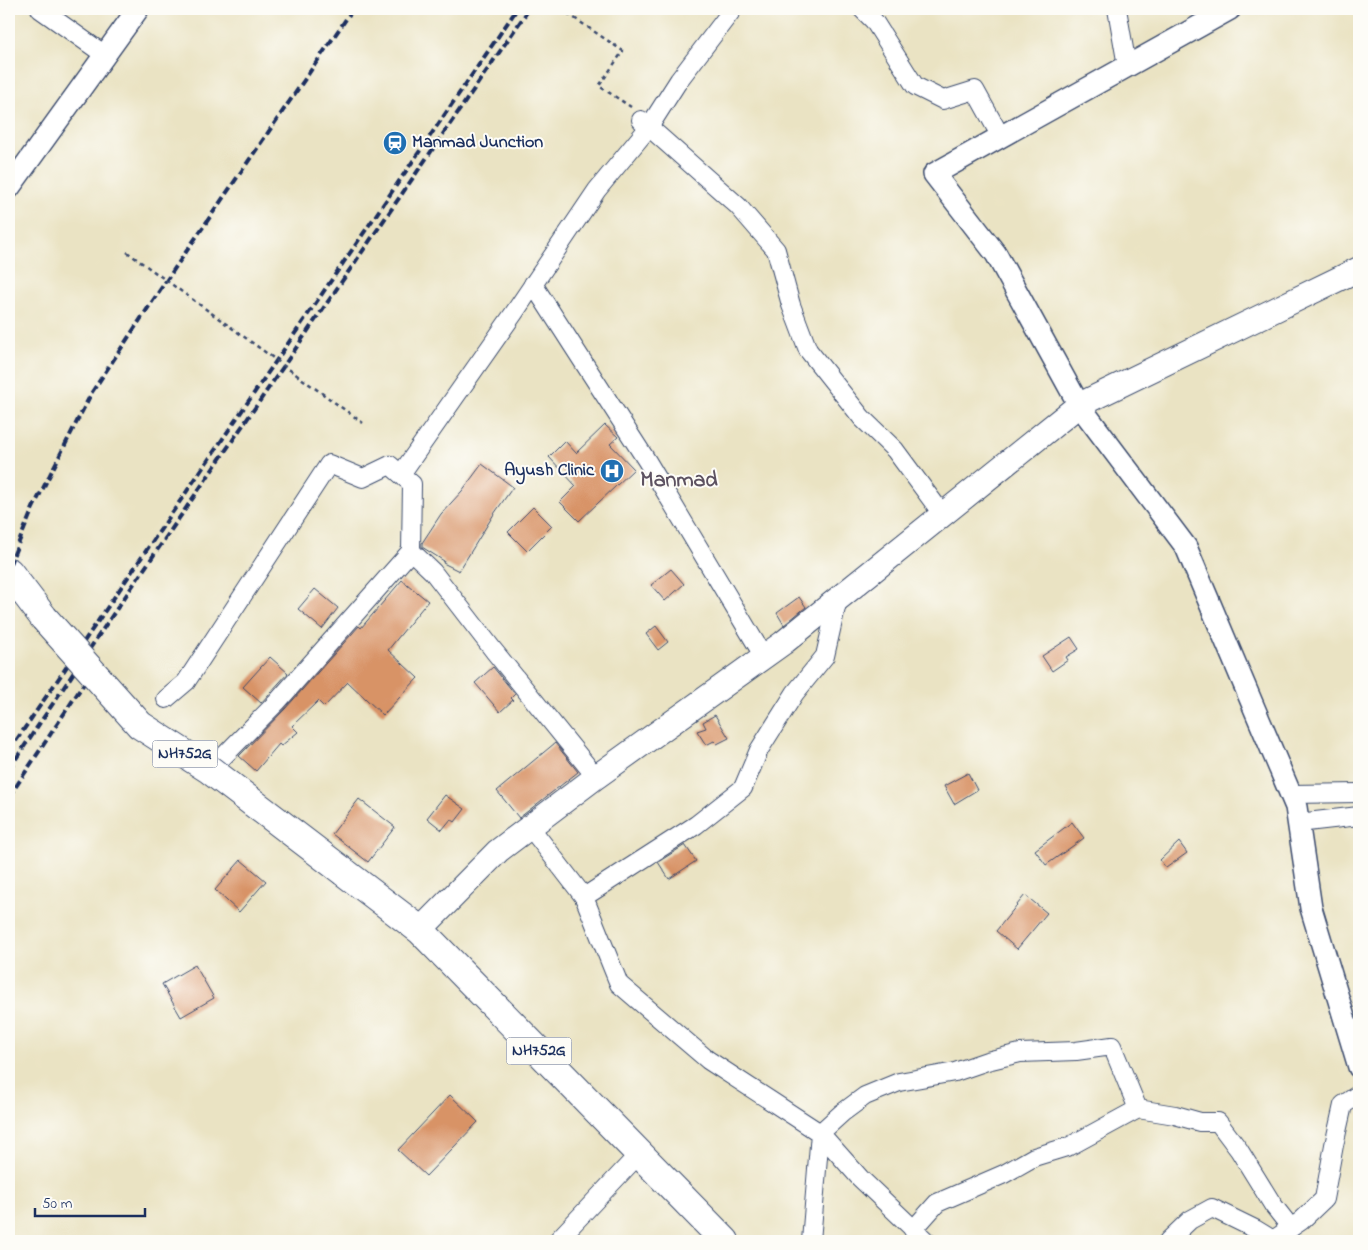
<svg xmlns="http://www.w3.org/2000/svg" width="1368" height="1250" viewBox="0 0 1368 1250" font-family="'Indie Flower',sans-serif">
<rect width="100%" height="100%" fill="#fdfcf7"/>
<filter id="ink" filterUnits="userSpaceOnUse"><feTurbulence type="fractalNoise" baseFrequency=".02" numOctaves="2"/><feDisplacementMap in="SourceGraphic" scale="10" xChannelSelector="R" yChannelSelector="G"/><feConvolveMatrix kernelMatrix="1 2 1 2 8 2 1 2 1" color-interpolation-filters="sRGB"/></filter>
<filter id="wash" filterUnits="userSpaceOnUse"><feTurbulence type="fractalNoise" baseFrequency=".0096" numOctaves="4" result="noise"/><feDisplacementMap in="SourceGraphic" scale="20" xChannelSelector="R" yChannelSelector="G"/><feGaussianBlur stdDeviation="1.12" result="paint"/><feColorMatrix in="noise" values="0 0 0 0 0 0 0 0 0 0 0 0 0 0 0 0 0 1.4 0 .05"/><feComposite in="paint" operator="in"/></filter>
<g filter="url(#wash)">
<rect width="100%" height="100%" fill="#eae3c3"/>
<g id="blocks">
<g fill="#d89366">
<path d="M605 425 618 437 610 444 634 469 579 521 560 502 576 486 549 457 565 441 576 453Z"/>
<path d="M482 464 513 487 494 514 459 571 443 563 444 561 422 547V543L441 514 462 491Z"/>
<path d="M533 507 552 526 527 551 508 532Z"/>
<path d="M671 569 684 584 665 601 651 585Z"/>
<path d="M402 580 428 601 388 650 418 678 383 715 348 682 324 707 318 701 292 726 298 732 281 746 279 744 256 771 239 756 285 709 359 626 361 628Z"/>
<path d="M315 589 338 608 322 629 298 609Z"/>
<path d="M799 597 806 607 784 625 777 613Z"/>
<path d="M656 626 668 642 658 650 646 634Z"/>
<path d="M1071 637 1079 649 1066 657 1068 660 1052 671 1042 656Z"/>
<path d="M270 657 288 673 261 703 243 687Z"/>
<path d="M493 667 515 694 511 698 513 700 500 712 475 683Z"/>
<path d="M715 715 729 738 717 744 714 741 706 745 697 731 706 728 703 722Z"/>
<path d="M555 743 578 772 519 818 497 791Z"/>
<path d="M968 773 977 790 954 804 944 786Z"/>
<path d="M445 795 465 809 455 822 451 819 442 830 427 818Z"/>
<path d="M359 799 395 827 368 862 332 834Z"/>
<path d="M1072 822 1084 838 1046 865 1035 850Z"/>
<path d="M1179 842 1187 853 1166 868 1160 860Z"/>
<path d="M685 845 696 861 669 879 658 862Z"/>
<path d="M241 860 266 881 239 912 215 890Z"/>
<path d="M1025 895 1047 913 1017 949 996 931Z"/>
<path d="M195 965 214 998 181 1017 162 984Z"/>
<path d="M450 1095 478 1122 426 1176 398 1150Z"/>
</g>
</g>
</g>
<g filter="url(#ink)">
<use href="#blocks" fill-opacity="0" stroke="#3a4a6d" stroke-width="1"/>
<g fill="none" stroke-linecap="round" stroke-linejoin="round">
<g stroke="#3a4a6d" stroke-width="20">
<g id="minor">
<path d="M40 9 105 55"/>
<path d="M862 9 874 21 915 86 943 100 975 90 1001 137"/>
<path d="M1117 9 1127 66"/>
<path d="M641 120 738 206 776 250 791 305 808 350 862 418 895 450 943 515"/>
<path d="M533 284 647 461 764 657"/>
<path d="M401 474 514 313 597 190 649 127 679 80 733 9"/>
<path d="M166 699 186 682 329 464 363 478 390 465 412 484 411 551"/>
<path d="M210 770 277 702 411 551 433 572 494 651 596 777"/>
<path d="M1291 794 1359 793"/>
<path d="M1298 823 1359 816"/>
<path d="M530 827 584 897 696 825 743 788 759 750 795 693 825 656 838 599"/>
<path d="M584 897 619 984 708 1060 820 1133 811 1241"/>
<path d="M913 1230 937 1203 1004 1174 1034 1157 1070 1146 1138 1109"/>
<path d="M557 1241 639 1154"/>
<path d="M926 1241 860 1178 820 1133 842 1113 865 1096 899 1082 955 1072 987 1061 1020 1053 1076 1051 1112 1046 1138 1109 1175 1115 1200 1122H1218L1239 1150 1273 1205 1291 1228"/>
<path d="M1168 1241 1190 1220 1212 1208 1255 1229 1273 1240 1301 1221 1324 1199 1334 1145 1343 1105 1359 1094"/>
</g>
</g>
<g stroke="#3a4a6d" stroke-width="24">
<g id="tertiary">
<path d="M1230 9 934 174 996 254 1079 405 1186 547 1296 807 1311 908 1359 1067"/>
<path d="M9 188 138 9"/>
</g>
</g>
<g stroke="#3a4a6d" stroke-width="26">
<path id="secondary" d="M420 930 498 851 596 777 783 643 1079 405 1359 269"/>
</g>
<g stroke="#3a4a6d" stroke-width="30">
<g id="trunk">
<path d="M9 572 44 618"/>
<path d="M344 872 420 930 725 1241"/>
</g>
</g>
<path stroke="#3a4a6d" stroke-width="2.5" stroke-dasharray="4 4" stroke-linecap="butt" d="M561 9 623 51 599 86 631 107"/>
<use href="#minor" stroke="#fff" stroke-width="18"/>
<use href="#tertiary" stroke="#fff" stroke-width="21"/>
<use href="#secondary" stroke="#fff" stroke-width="24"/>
<use href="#trunk" stroke="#fff" stroke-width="28"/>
<g stroke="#1b2f5e" stroke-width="4" stroke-dasharray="8 4" stroke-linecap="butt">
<path d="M9 566 33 508 92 392 166 281 353 9"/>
<path d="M9 751 517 9"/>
<path d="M9 769 105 626 529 9"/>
<path d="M9 797 85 682"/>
</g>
<g stroke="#3a4a6d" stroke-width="30" stroke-linecap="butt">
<path id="trunk-bridge" d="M44 618 140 725 210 770 344 872"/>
</g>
<path stroke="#3a4a6d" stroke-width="2.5" stroke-dasharray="4 4" stroke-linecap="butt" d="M127 252 363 423"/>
<use href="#trunk-bridge" stroke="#fff" stroke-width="28"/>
</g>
</g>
<defs>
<g id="station-disc" transform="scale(1.25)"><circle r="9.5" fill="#1f6fb2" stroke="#fdfcf7"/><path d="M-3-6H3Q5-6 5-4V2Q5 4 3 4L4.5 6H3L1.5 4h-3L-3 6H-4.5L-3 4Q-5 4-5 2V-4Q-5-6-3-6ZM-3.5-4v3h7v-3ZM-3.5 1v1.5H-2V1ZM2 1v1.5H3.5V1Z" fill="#fff"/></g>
<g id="hospital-disc" transform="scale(1.25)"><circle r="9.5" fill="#1f6fb2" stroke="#fdfcf7"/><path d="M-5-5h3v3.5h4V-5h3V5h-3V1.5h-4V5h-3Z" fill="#fff"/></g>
</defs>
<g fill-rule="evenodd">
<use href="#station-disc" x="395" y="143"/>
<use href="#hospital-disc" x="612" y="471"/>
</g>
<g text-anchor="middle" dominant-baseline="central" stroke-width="4" stroke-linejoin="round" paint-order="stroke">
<g fill="#fdfcf7" stroke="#5f6c8c" stroke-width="1">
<rect x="152.5" y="740.5" width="65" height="27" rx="4"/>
<rect x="506.5" y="1037.5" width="65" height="27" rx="4"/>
</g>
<g font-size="16" font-weight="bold" fill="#1b2f5e">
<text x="185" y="754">NH752G</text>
<text x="539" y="1051">NH752G</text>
</g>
<g font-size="18" font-weight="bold" fill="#1b2f5e" stroke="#fdfcf7" text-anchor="start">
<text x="412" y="143">Manmad Junction</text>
<text x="594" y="471" text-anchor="end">Ayush Clinic</text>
</g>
<g font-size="22" font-weight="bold" fill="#5d5261" stroke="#fdfcf7">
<text x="679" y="481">Manmad</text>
</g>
</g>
<rect width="1368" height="1250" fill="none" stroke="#fdfcf7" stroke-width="30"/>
<path d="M35 1208v8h110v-8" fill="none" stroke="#1b2f5e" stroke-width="2.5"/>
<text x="42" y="1208" font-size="15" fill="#1b2f5e" stroke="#fdfcf7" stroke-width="4" paint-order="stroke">50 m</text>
</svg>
